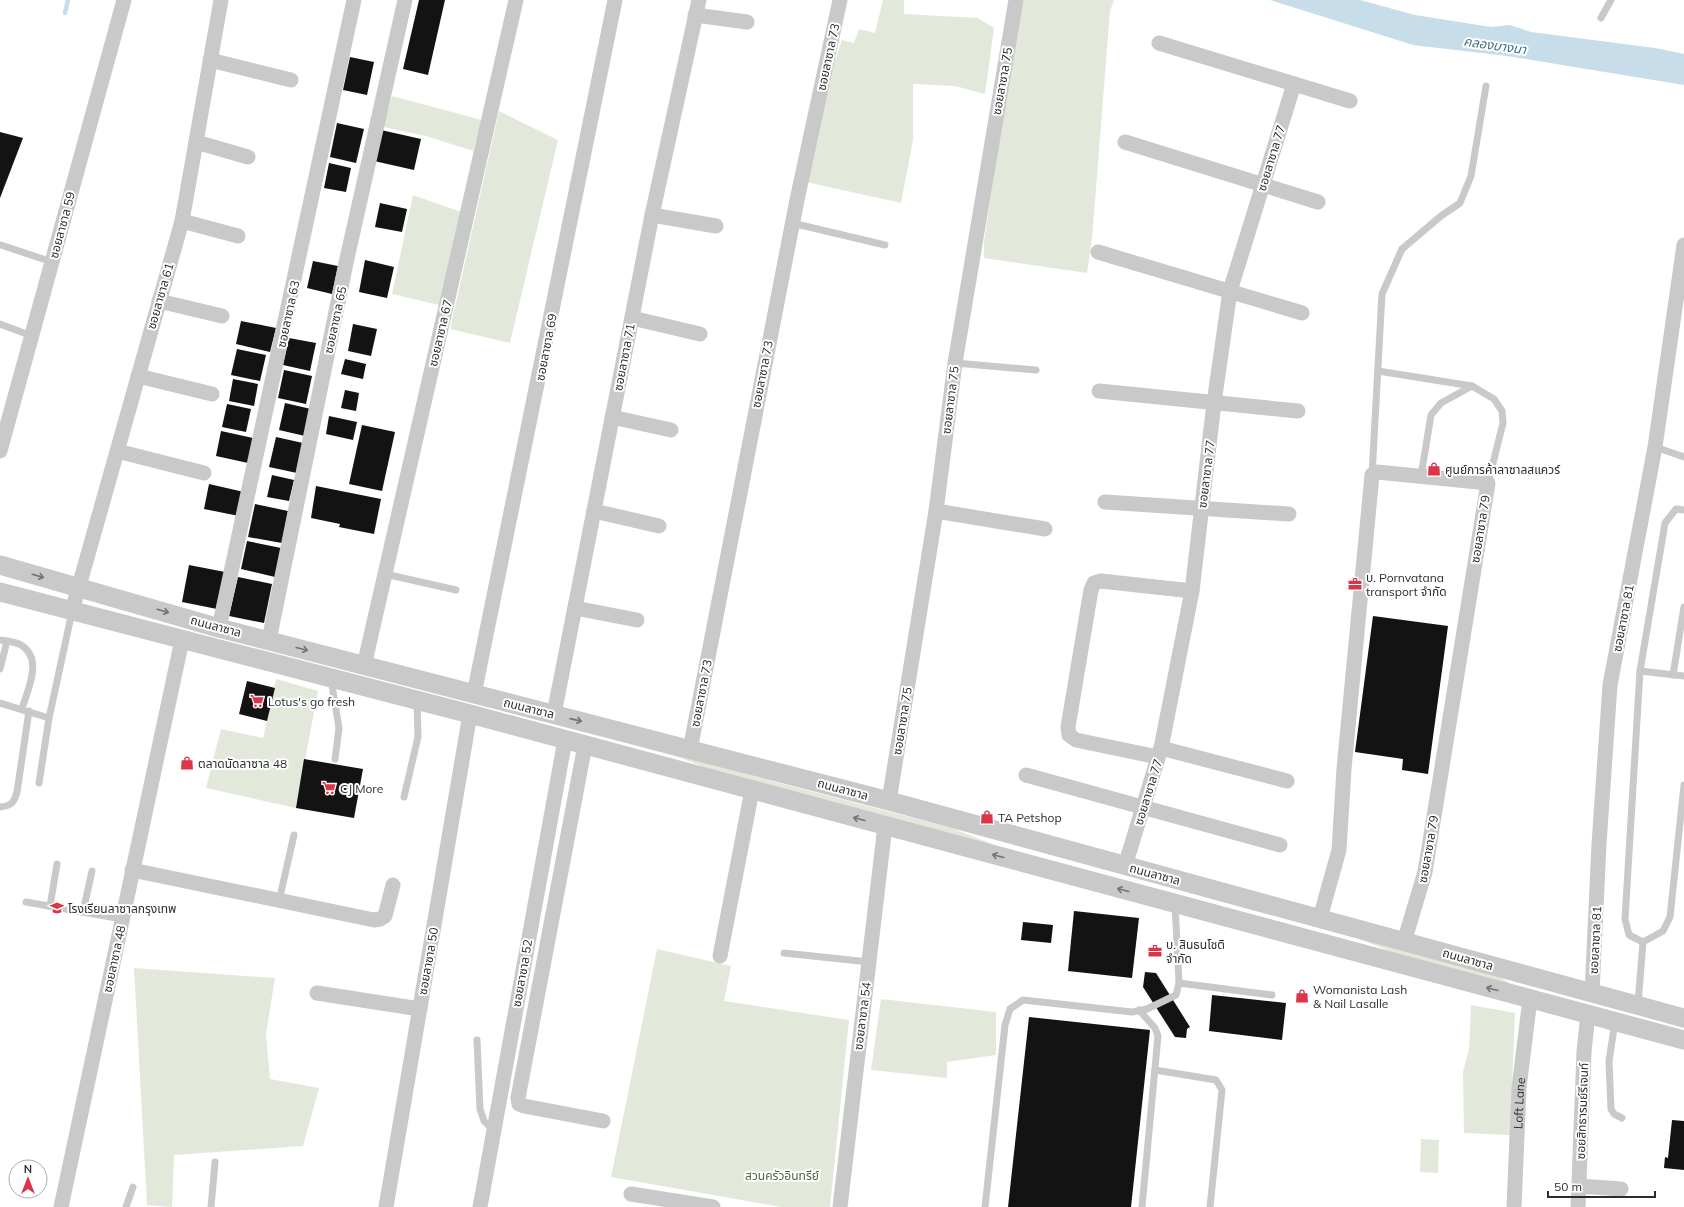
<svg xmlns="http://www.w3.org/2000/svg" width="1684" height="1207" viewBox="0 0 1684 1207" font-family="Mulish,'Noto Sans Thai',sans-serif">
<rect width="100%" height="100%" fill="#fff"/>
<g fill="#e3e9da">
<path d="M883 0H904V14L978 18 994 28 985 94 955 86 913 84V140L901 203 806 182 825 89 842 40 854 43 859 29 875 33Z"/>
<path d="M1021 0H1114L1110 11 1092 239 1087 273 984 258V242L1004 105Z"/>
<path d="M392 96 482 120 473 151 426 136 383 127Z"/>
<path d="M499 111 558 140 510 343 450 329Z"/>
<path d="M413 195 461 212 439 305 392 294Z"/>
<path d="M276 679 318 691 296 808 206 788 221 729 263 738Z"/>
<path d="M614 736 775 782 952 828 992 844 991 847 716 772 681 758 612 739Z"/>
<path d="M1366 939 1498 976 1511 984 1404 957 1362 940Z"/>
<path d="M657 949 731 966 724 1001 849 1020 830 1207H781L611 1177Z"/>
<path d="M134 968 275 978 266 1034 270 1079 319 1088 303 1146 174 1155 172 1207 147 1205Z"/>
<path d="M881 999 996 1012V1055L947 1062V1078L871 1070Z"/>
<path d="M1471 1005 1515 1013 1510 1135 1464 1133 1463 1072 1469 1049Z"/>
<path d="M1421 1139 1439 1140 1438 1173 1420 1172Z"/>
</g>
<path fill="#c7dde9" d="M1270 0H1360L1415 15 1491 27 1510 25 1531 32 1655 48 1684 54V85L1507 56 1413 45Z"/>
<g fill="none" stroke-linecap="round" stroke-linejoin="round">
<path stroke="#c7dde9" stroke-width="4.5" d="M65 13 68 0"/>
</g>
<g fill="#131313">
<path d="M419 0H445L428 75 403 69Z"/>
<path d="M350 57 374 62 367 95 343 90Z"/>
<path d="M337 123 364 129 356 163 330 157Z"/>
<path d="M381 130 421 139 414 170 374 161Z"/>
<path d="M0 132 23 138 0 198Z"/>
<path d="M329 163 351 168 346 192 324 188Z"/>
<path d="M380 203 407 209 402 232 375 227Z"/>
<path d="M365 260 394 267 387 298 359 292Z"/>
<path d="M313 261 338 266 332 294 307 288Z"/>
<path d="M241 321 276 328 270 352 236 344Z"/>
<path d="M353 324 377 329 371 356 348 351Z"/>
<path d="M289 338 316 343 310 371 283 365Z"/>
<path d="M237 349 266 355 260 381 231 375Z"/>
<path d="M345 359 366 364 363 379 341 374Z"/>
<path d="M284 370 312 376 306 404 278 398Z"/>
<path d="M233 379 258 384 254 406 229 401Z"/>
<path d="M345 390 359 393 356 411 341 408Z"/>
<path d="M285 403 311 409 305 436 279 430Z"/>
<path d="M227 404 251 409 246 432 222 427Z"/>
<path d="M329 416 357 422 353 440 326 434Z"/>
<path d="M362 425 395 432 382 491 349 484Z"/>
<path d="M221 431 253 438 248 463 216 456Z"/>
<path d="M276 437 303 443 297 473 269 467Z"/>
<path d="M272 475 294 480 289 501 267 497Z"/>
<path d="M209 484 244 492 239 516 204 509Z"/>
<path d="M316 486 381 499 374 534 339 527 340 524 311 518Z"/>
<path d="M255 504 288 511 282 543 248 537Z"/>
<path d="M247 541 281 548 275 577 241 569Z"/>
<path d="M189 565 225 572 217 609 182 602Z"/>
<path d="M238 577 272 584 264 623 229 616Z"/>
<path d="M1373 616 1448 626 1428 774 1402 770 1403 759 1355 752Z"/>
<path d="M247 681 275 688 267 721 239 714Z"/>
<path d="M304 759 363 769 354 818 296 808Z"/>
<path d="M1074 911 1139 918 1132 978 1068 971Z"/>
<path d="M1023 922 1053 925 1051 943 1021 940Z"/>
<path d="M1145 972 1156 973 1190 1027 1187 1029 1186 1038 1175 1037 1143 987Z"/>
<path d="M1212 995 1286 1003 1282 1040 1209 1031Z"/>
<path d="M1029 1017 1150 1030 1131 1207H1008Z"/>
<path d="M1672 1120 1684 1121V1170L1664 1168 1665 1157 1668 1158Z"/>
</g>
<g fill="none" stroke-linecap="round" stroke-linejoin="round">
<g stroke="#c9c9c9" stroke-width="7">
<path d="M1601 18 1611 0"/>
<path d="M792 223 885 245"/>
<path d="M1 245 52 262"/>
<path d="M0 324 32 336"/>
<path d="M955 363 1036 370"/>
<path d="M1378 371 1472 386 1494 399 1502 411 1503 423 1488 483"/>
<path d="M1655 447 1684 457"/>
<path d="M1372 475 1382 294 1402 249 1441 216 1460 203 1471 176 1486 86"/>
<path d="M1421 476 1431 415 1441 403 1472 386"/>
<path d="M385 574 456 590"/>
<path d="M0 640C6 641 16 642 21 645 44 659 27 691 22 709"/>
<path d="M0 669 7 641"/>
<path d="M1640 671 1684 676"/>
<path d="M1673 675 1684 607"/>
<path d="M331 679 339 728 335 759"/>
<path d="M0 703 49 718"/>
<path d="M39 783 49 718 72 612"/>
<path d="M404 797 418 737 417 701"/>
<path d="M0 807C11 806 14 803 17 792L29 711"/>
<path d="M279 901 294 835"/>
<path d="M26 902 122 919"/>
<path d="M50 906 57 864"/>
<path d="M83 912 92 871"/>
<path d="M1643 942 1629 935 1625 919 1640 671 1665 523 1676 509 1684 510"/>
<path d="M784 953 869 962"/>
<path d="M1179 983 1272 995"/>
<path d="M1638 1004 1643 942 1663 931 1670 917 1684 785"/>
<path d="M1139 1010 1155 1028 1158 1036 1142 1207"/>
<path d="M1615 1022 1609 1061 1611 1109 1614 1114 1622 1118"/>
<path d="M477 1040 480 1109 484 1121 494 1131"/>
<path d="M1155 1070 1216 1080 1222 1090 1210 1207"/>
<path d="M126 1207 133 1187"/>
<path d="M211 1207 215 1162"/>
<path d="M985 1207 1005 1025 1010 1009 1023 1000 1132 1012 1147 1009 1176 995 1179 983 1175 904"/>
</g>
<g stroke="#c9c9c9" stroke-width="15">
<path d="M695 15 747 22"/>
<path d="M1159 43 1350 101"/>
<path d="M210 60 291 80"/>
<path d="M196 142 248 157"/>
<path d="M1125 142 1318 202"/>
<path d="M652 215 716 226"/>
<path d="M182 221 238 236"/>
<path d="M1098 252 1302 313"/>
<path d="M159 301 222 316"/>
<path d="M632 318 700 334"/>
<path d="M138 376 212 394"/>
<path d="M1099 391 1298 411"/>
<path d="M612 417 671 430"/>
<path d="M0 451 124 0"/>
<path d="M117 451 204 473"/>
<path d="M1105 502 1289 514"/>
<path d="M594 511 659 526"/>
<path d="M936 511 1045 529"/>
<path d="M575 608 637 620"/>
<path d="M72 611 182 221 221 0"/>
<path d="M219 628 354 0"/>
<path d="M269 640 346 263 405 0"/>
<path d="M364 666 516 0"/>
<path d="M474 694 615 0"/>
<path d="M554 714 652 215 699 0"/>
<path d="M585 745 518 1098 519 1104 524 1106 603 1121"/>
<path d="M1161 748 1287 781"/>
<path d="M690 750 797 200 840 0"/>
<path d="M1158 757 1076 740 1069 735 1068 727 1091 590 1094 583 1101 581 1192 591"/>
<path d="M1026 775 1280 845"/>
<path d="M889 801 936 511 955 363 1016 0"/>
<path d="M1125 866 1161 748 1192 591 1214 403 1230 291 1294 84"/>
<path d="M132 870 374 920 380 919 385 916 393 885"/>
<path d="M1320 918 1339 850 1344 769 1372 475 1377 472 1488 483 1425 872 1404 942"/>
<path d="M720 956 752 790"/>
<path d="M317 993 420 1009"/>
<path d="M1592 994 1599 844 1610 685 1655 447 1684 245"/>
<path d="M1579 1186 1621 1189"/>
<path d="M631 1194 713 1207"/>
<path d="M61 1207 182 640"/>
<path d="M386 1207 470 714"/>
<path d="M480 1207 565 740"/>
<path d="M840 1207 885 826"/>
<path id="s1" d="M1514 1207 1519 1088 1530 999"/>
<path d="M1578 1207 1584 1052 1588 1014"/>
</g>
<g stroke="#c9c9c9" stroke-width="19">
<path d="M0 565 219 628 889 801 1684 1018"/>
<path d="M0 592 470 714 1684 1040"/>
</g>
</g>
<defs><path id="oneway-shaft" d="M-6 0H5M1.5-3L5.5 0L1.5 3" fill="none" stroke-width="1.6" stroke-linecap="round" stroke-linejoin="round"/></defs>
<g stroke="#737373">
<use href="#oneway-shaft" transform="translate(38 576) rotate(16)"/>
<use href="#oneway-shaft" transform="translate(163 611) rotate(16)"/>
<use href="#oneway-shaft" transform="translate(302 649) rotate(15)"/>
<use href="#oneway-shaft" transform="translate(576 720) rotate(13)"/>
<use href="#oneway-shaft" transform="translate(859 819) rotate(-165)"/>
<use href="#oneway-shaft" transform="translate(998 856) rotate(-165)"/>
<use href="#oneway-shaft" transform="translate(1123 890) rotate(-165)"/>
<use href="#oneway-shaft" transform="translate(1492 989) rotate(-165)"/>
</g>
<defs>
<g id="shop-bare" transform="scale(1.08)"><path d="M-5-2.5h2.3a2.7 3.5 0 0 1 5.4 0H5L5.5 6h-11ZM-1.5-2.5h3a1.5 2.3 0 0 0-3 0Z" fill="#dc3549" stroke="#fff" stroke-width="2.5" paint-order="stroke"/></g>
<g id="office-bare" transform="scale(1.08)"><path d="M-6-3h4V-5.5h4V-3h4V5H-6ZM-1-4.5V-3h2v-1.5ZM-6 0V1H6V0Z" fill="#dc3549" stroke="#fff" stroke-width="2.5" paint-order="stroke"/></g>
<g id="supermarket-bare" transform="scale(1.08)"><path d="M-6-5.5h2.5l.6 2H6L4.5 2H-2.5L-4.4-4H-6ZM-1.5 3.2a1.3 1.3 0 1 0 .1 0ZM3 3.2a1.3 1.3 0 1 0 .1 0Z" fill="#dc3549" stroke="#fff" stroke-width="2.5" paint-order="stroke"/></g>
<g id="school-bare" transform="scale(1.08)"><path d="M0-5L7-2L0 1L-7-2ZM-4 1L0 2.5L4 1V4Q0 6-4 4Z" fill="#dc3549" stroke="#fff" stroke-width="2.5" paint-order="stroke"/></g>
</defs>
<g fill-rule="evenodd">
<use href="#shop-bare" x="1434" y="469"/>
<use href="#office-bare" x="1355" y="584"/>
<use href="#supermarket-bare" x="257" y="701"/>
<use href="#shop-bare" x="187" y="763"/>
<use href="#supermarket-bare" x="329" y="788"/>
<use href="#shop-bare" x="987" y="817"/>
<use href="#school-bare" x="57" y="908"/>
<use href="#office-bare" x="1155" y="951"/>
<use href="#shop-bare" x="1302" y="996"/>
</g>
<g text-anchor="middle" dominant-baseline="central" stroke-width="4" stroke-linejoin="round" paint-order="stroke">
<g font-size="12" fill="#2c2c2c" stroke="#fff">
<text transform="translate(828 57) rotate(-78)">ซอยลาซาล 73</text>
<text transform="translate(1002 81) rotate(-80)">ซอยลาซาล 75</text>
<text transform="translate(1271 158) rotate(-73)">ซอยลาซาล 77</text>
<text transform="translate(62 225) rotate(-75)">ซอยลาซาล 59</text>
<text transform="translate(160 296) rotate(-74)">ซอยลาซาล 61</text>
<text transform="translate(288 314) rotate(-78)">ซอยลาซาล 63</text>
<text transform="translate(335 320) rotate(-78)">ซอยลาซาล 65</text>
<text transform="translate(440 333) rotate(-77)">ซอยลาซาล 67</text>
<text transform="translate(546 347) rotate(-79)">ซอยลาซาล 69</text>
<text transform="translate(624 357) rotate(-79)">ซอยลาซาล 71</text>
<text transform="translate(762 374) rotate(-79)">ซอยลาซาล 73</text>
<text transform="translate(950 400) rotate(-83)">ซอยลาซาล 75</text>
<text transform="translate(1206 474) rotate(-83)">ซอยลาซาล 77</text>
<text transform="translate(1480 529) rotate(-81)">ซอยลาซาล 79</text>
<text transform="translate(1623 618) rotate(-79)">ซอยลาซาล 81</text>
<text transform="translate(216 626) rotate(15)">ถนนลาซาล</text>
<text transform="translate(701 693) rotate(-79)">ซอยลาซาล 73</text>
<text transform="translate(529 708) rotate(14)">ถนนลาซาล</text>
<text transform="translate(902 721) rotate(-81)">ซอยลาซาล 75</text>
<text transform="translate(843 789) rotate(15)">ถนนลาซาล</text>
<text transform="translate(1148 792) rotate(-73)">ซอยลาซาล 77</text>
<text transform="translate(1428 849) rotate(-80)">ซอยลาซาล 79</text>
<text transform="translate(1155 874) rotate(15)">ถนนลาซาล</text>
<text transform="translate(1595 940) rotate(-87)">ซอยลาซาล 81</text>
<text transform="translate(114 959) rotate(-78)">ซอยลาซาล 48</text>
<text transform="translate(1468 959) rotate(16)">ถนนลาซาล</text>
<text transform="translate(428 961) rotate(-80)">ซอยลาซาล 50</text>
<text transform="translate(522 973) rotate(-80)">ซอยลาซาล 52</text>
<text transform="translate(862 1016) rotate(-83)">ซอยลาซาล 54</text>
<text stroke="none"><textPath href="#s1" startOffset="104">Loft Lane</textPath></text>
<text transform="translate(1582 1111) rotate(-88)">ซอยสิทธารมย์รีเจนท์</text>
</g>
<g font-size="12" fill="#2c2c2c" stroke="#fff" text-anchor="start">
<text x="1445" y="469">ศูนย์การค้าลาซาลสแควร์</text>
<text x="1366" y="577">บ. Pornvatana<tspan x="1366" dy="14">transport จำกัด</tspan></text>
<text x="268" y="701">Lotus's go fresh</text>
<text x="198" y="763">ตลาดนัดลาซาล 48</text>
<text x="340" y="788">CJ More</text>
<text x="998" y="817">TA Petshop</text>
<text x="68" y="908">โรงเรียนลาซาลกรุงเทพ</text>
<text x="1166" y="944">บ. สินธนโชติ<tspan x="1166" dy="14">จำกัด</tspan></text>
<text x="1313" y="989">Womanista Lash<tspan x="1313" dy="14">&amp; Nail Lasalle</tspan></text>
</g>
<g font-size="12" fill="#51653c" stroke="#fff">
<text x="782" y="1175">สวนครัวอินทรีย์</text>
</g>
<g font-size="13" font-style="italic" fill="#3f708a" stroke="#fff">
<text transform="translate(1495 45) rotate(8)">คลองบางนา</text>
</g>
</g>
<g transform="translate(28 1179)"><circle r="19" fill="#ffffff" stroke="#ababab"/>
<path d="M0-3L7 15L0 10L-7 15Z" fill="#dc3549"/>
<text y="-6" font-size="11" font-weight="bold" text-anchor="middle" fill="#2c2c2c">N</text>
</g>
<path d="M1548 1191v6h107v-6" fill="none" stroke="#2c2c2c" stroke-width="2"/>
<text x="1554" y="1191" font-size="12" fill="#2c2c2c" stroke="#ffffff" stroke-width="3" paint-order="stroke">50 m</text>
</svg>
